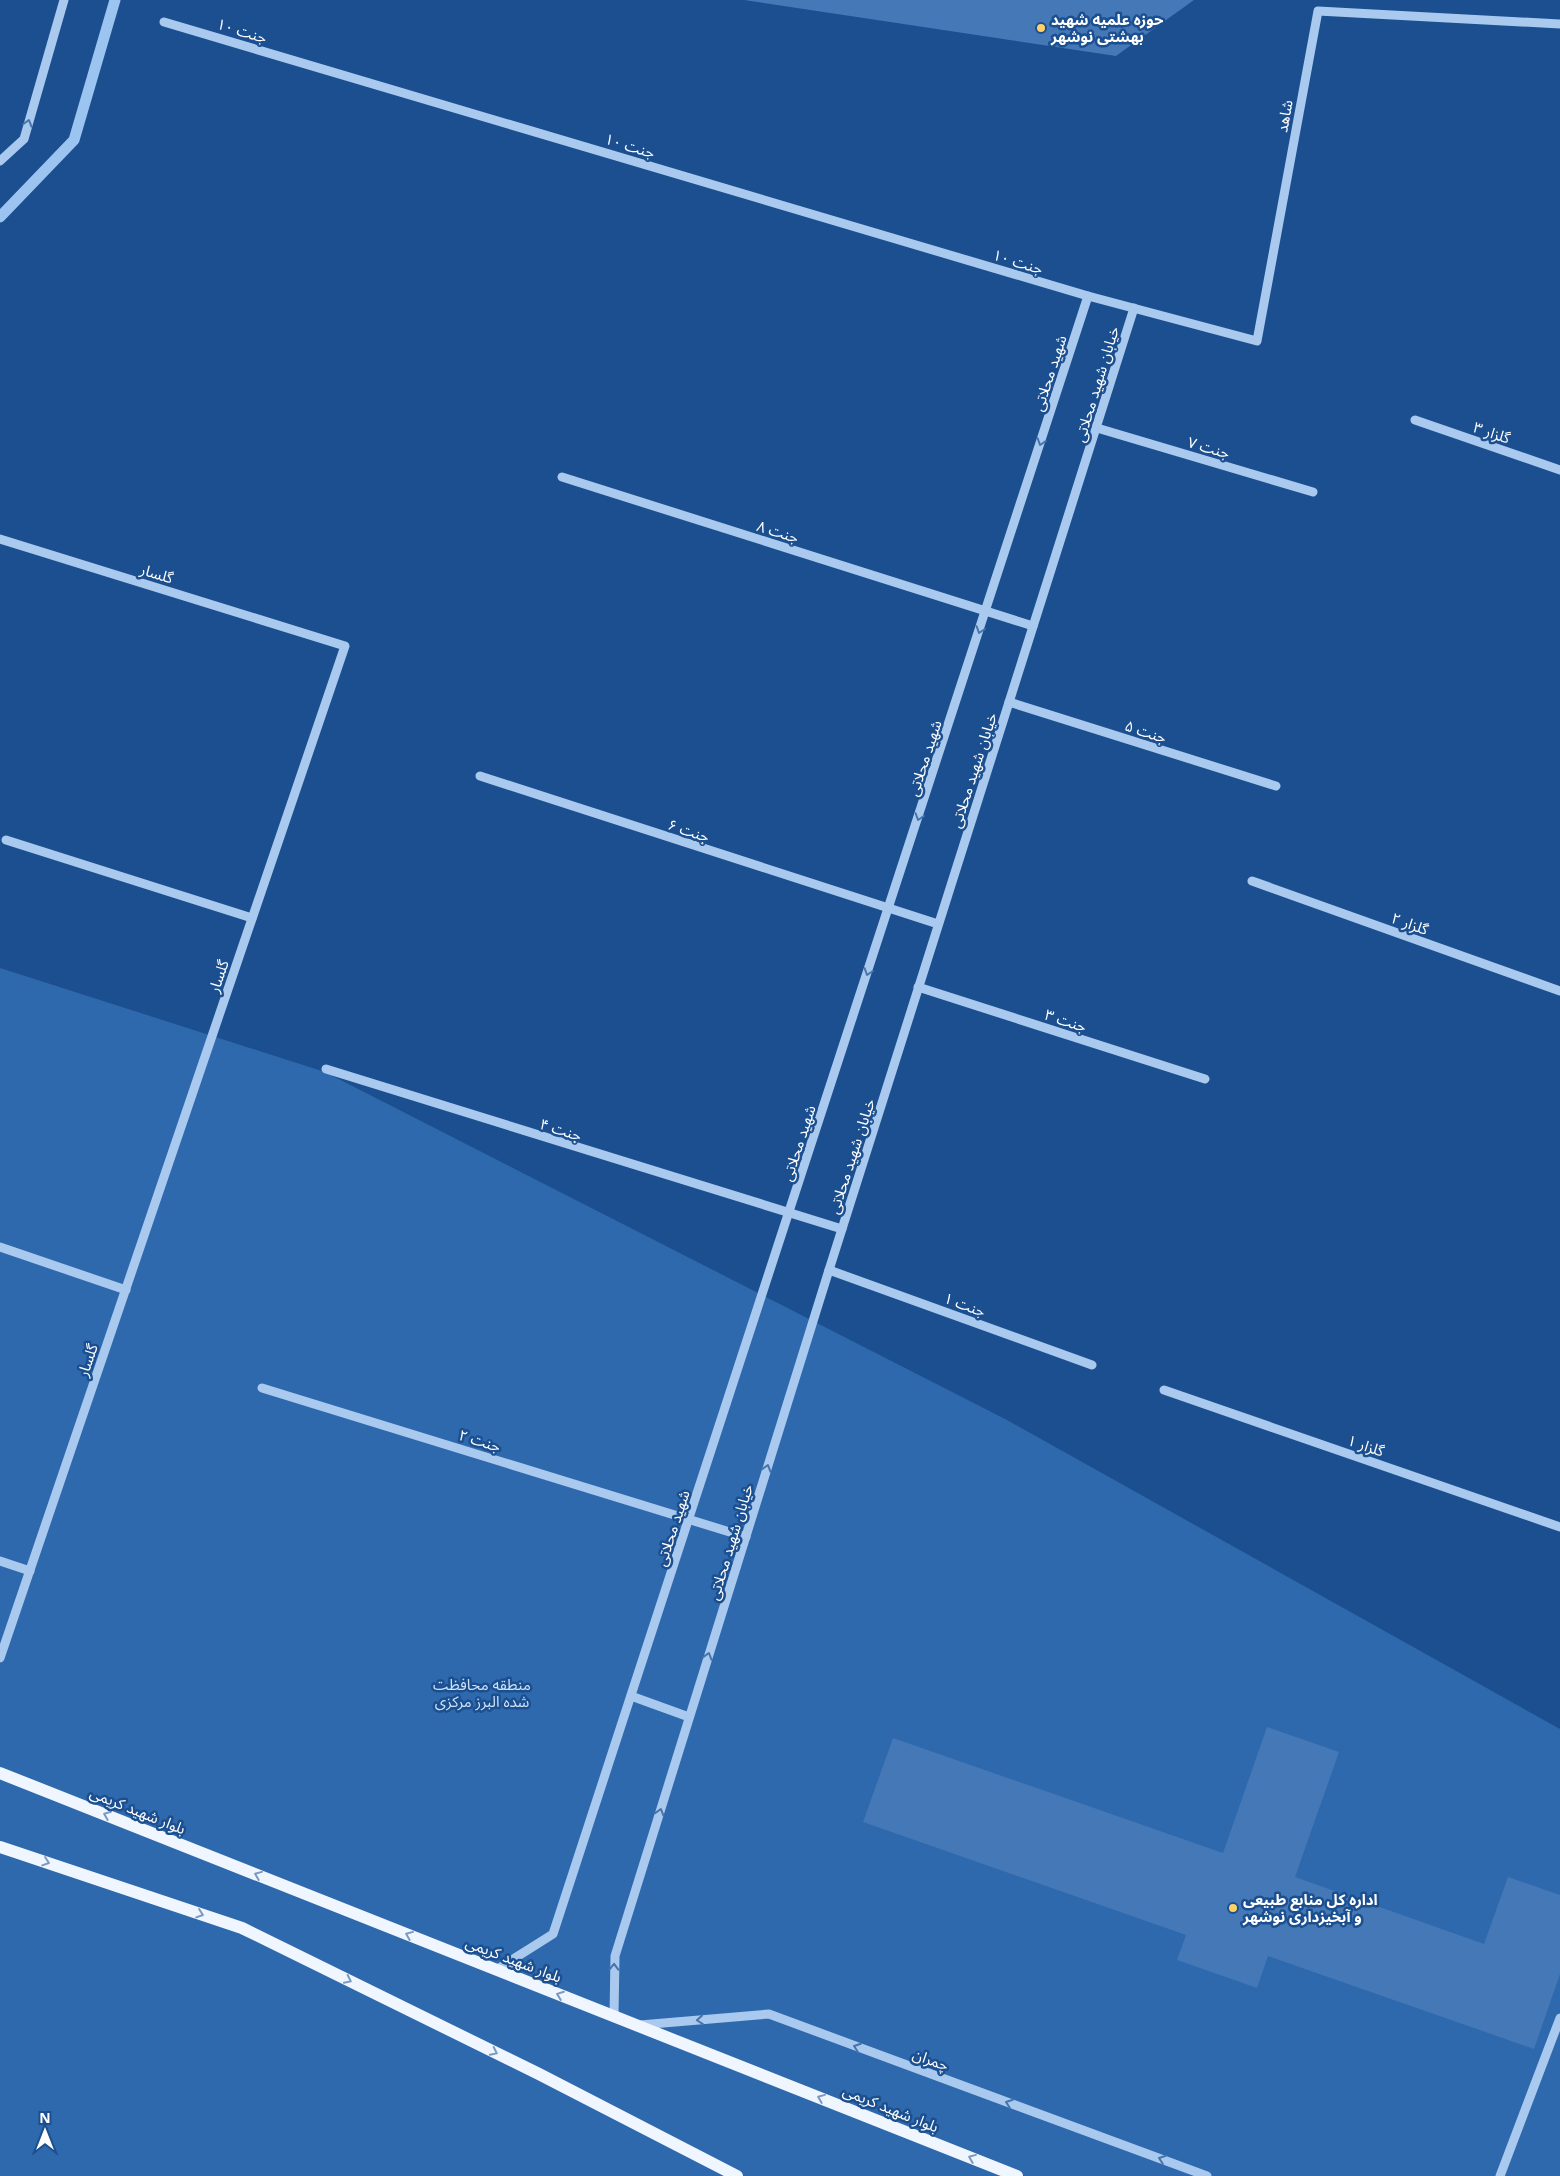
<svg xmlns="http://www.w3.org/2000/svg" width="1560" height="2176" viewBox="0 0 1560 2176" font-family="'Open Sans','Noto Sans Arabic',sans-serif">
<rect width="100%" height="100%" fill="#1b4f8f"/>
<path fill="#2e69ad" d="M0 968 325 1072 1007 1420 1560 1729V2176H0Z"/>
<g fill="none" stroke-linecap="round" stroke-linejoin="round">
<path stroke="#9cc4f0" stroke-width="11" d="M0 217 74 140 115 0"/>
</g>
<g fill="#4478b7">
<path d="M744 0H1194L1116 56Z"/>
<path d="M1267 1727 1339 1752 1295 1877 1484 1944 1508 1877 1560 1895V1974L1534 2049 1268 1956 1257 1988 1177 1960 1186 1935 863 1822 893 1738 1223 1853Z"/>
</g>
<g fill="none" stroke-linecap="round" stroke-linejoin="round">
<g stroke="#a9c9ee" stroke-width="9">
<path d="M164 22 1088 296 1257 341 1318 11 1560 24"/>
<path d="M0 161 24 139 64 0"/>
<path d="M1415 420 1560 470"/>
<path d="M1097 428 1313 492"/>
<path d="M562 477 1033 626"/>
<path d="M0 539 345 646 0 1658"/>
<path d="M1009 702 1276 786"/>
<path d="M480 776 938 924"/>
<path d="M6 840 252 918"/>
<path d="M1252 881 1560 991"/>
<path d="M918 987 1205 1079"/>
<path d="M326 1069 842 1229"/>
<path d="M0 1247 126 1290"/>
<path d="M829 1270 1092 1365"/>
<path d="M262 1388 746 1537"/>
<path d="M1164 1390 1560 1527"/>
<path d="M0 1561 30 1571"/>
<path d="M631 1696 689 1717"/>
<path d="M496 1970 553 1934 1088 296"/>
<path d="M614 2016 615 1956 829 1270 1134 308"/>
<path d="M640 2025 769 2014 1207 2176"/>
<path d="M1500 2176 1560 2018"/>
</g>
<g stroke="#f0f6ff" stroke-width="12">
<path d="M0 1773 1017 2176"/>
<path d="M0 1847 242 1928 539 2074 737 2176"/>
</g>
</g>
<defs><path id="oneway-chevron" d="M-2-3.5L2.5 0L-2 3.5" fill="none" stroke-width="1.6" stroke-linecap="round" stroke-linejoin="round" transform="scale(1.25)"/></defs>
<g stroke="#4674ac">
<use href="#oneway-chevron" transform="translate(28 123) rotate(-74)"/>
<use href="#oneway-chevron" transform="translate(1041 442) rotate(108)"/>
<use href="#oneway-chevron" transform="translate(980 630) rotate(108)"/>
<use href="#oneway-chevron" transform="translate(919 817) rotate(108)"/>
<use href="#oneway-chevron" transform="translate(868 972) rotate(108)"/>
<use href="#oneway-chevron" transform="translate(767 1468) rotate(-73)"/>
<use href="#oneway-chevron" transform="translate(708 1656) rotate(-73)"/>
<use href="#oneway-chevron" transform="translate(660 1812) rotate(-73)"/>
<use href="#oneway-chevron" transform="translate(614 1967) rotate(-89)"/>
<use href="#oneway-chevron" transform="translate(700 2020) rotate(175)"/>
<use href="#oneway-chevron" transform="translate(857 2047) rotate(-160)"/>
<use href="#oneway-chevron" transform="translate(1009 2103) rotate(-160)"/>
<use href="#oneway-chevron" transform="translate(1162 2159) rotate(-160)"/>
</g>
<g stroke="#7b9ac1">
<use href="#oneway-chevron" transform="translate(107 1815) rotate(-158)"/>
<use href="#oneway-chevron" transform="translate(46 1862) rotate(19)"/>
<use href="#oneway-chevron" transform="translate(258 1875) rotate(-158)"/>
<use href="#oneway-chevron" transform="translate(200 1914) rotate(19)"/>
<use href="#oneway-chevron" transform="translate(409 1935) rotate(-158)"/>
<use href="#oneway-chevron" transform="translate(348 1980) rotate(26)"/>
<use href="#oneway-chevron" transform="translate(560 1995) rotate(-159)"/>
<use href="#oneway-chevron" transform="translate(494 2052) rotate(26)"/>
<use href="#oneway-chevron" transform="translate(821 2098) rotate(-158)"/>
<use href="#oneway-chevron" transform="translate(972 2158) rotate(-158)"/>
</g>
<g fill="#ffd166" stroke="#1b4f8f" stroke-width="2">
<circle cx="1041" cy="28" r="5"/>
<circle cx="1233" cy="1908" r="5"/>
</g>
<g text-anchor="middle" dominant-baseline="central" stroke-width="5" stroke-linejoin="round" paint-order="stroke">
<g font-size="15" font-weight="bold" fill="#fff" stroke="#1b4f8f" text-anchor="start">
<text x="1051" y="19">حوزه علمیه شهید<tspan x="1051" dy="17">بهشتی نوشهر</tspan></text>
<text x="1243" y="1899">اداره كل منابع طبيعی<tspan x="1243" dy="17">و آبخيزداری نوشهر</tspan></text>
</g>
<g font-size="15" fill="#fff" stroke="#1b4f8f">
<text transform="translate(242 30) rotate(17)">جنت ۱۰</text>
<text transform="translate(1284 116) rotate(-80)">شاهد</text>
<text transform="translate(630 145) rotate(17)">جنت ۱۰</text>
<text transform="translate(1018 261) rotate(17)">جنت ۱۰</text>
<text transform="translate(1049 373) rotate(-72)">شهید محلاتی</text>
<text transform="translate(1096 384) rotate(-73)">خیابان شهید محلاتی</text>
<text transform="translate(1492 432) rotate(19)">گلزار ۳</text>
<text transform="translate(1209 447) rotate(16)">جنت ۷</text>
<text transform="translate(778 531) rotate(17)">جنت ۸</text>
<text transform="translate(157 573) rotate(17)">گلسار</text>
<text transform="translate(1146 731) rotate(18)">جنت ۵</text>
<text transform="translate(924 758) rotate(-72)">شهید محلاتی</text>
<text transform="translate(973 770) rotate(-72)">خیابان شهید محلاتی</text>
<text transform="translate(689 830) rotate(18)">جنت ۶</text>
<text transform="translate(1410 923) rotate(20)">گلزار ۲</text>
<text transform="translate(218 976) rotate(-71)">گلسار</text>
<text transform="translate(1066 1020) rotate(18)">جنت ۳</text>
<text transform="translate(561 1129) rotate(17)">جنت ۴</text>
<text transform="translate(798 1143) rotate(-72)">شهید محلاتی</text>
<text transform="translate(851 1156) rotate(-72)">خیابان شهید محلاتی</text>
<text transform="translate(965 1304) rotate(20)">جنت ۱</text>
<text transform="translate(87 1360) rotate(-71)">گلسار</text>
<text transform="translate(480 1440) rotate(17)">جنت ۲</text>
<text transform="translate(1366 1445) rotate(19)">گلزار ۱</text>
<text transform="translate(672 1528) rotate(-72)">شهید محلاتی</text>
<text transform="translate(730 1542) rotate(-73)">خیابان شهید محلاتی</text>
<text transform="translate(138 1810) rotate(22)">بلوار شهید کریمی</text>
<text transform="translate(514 1959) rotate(21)">بلوار شهید کریمی</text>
<text transform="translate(931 2059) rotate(20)">چمران</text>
<text transform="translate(891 2108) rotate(22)">بلوار شهید کریمی</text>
</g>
<g font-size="15" fill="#cfe3fa" stroke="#1b4f8f">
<text x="482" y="1684">منطقه محافظت<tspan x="482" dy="17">شده البرز مرکزی</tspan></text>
</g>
</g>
<g transform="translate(45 2131)" stroke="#1b4f8f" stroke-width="4" paint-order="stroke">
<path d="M0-4L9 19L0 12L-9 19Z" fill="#ffffff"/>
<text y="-8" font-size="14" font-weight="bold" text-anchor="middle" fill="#ffffff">N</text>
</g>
</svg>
